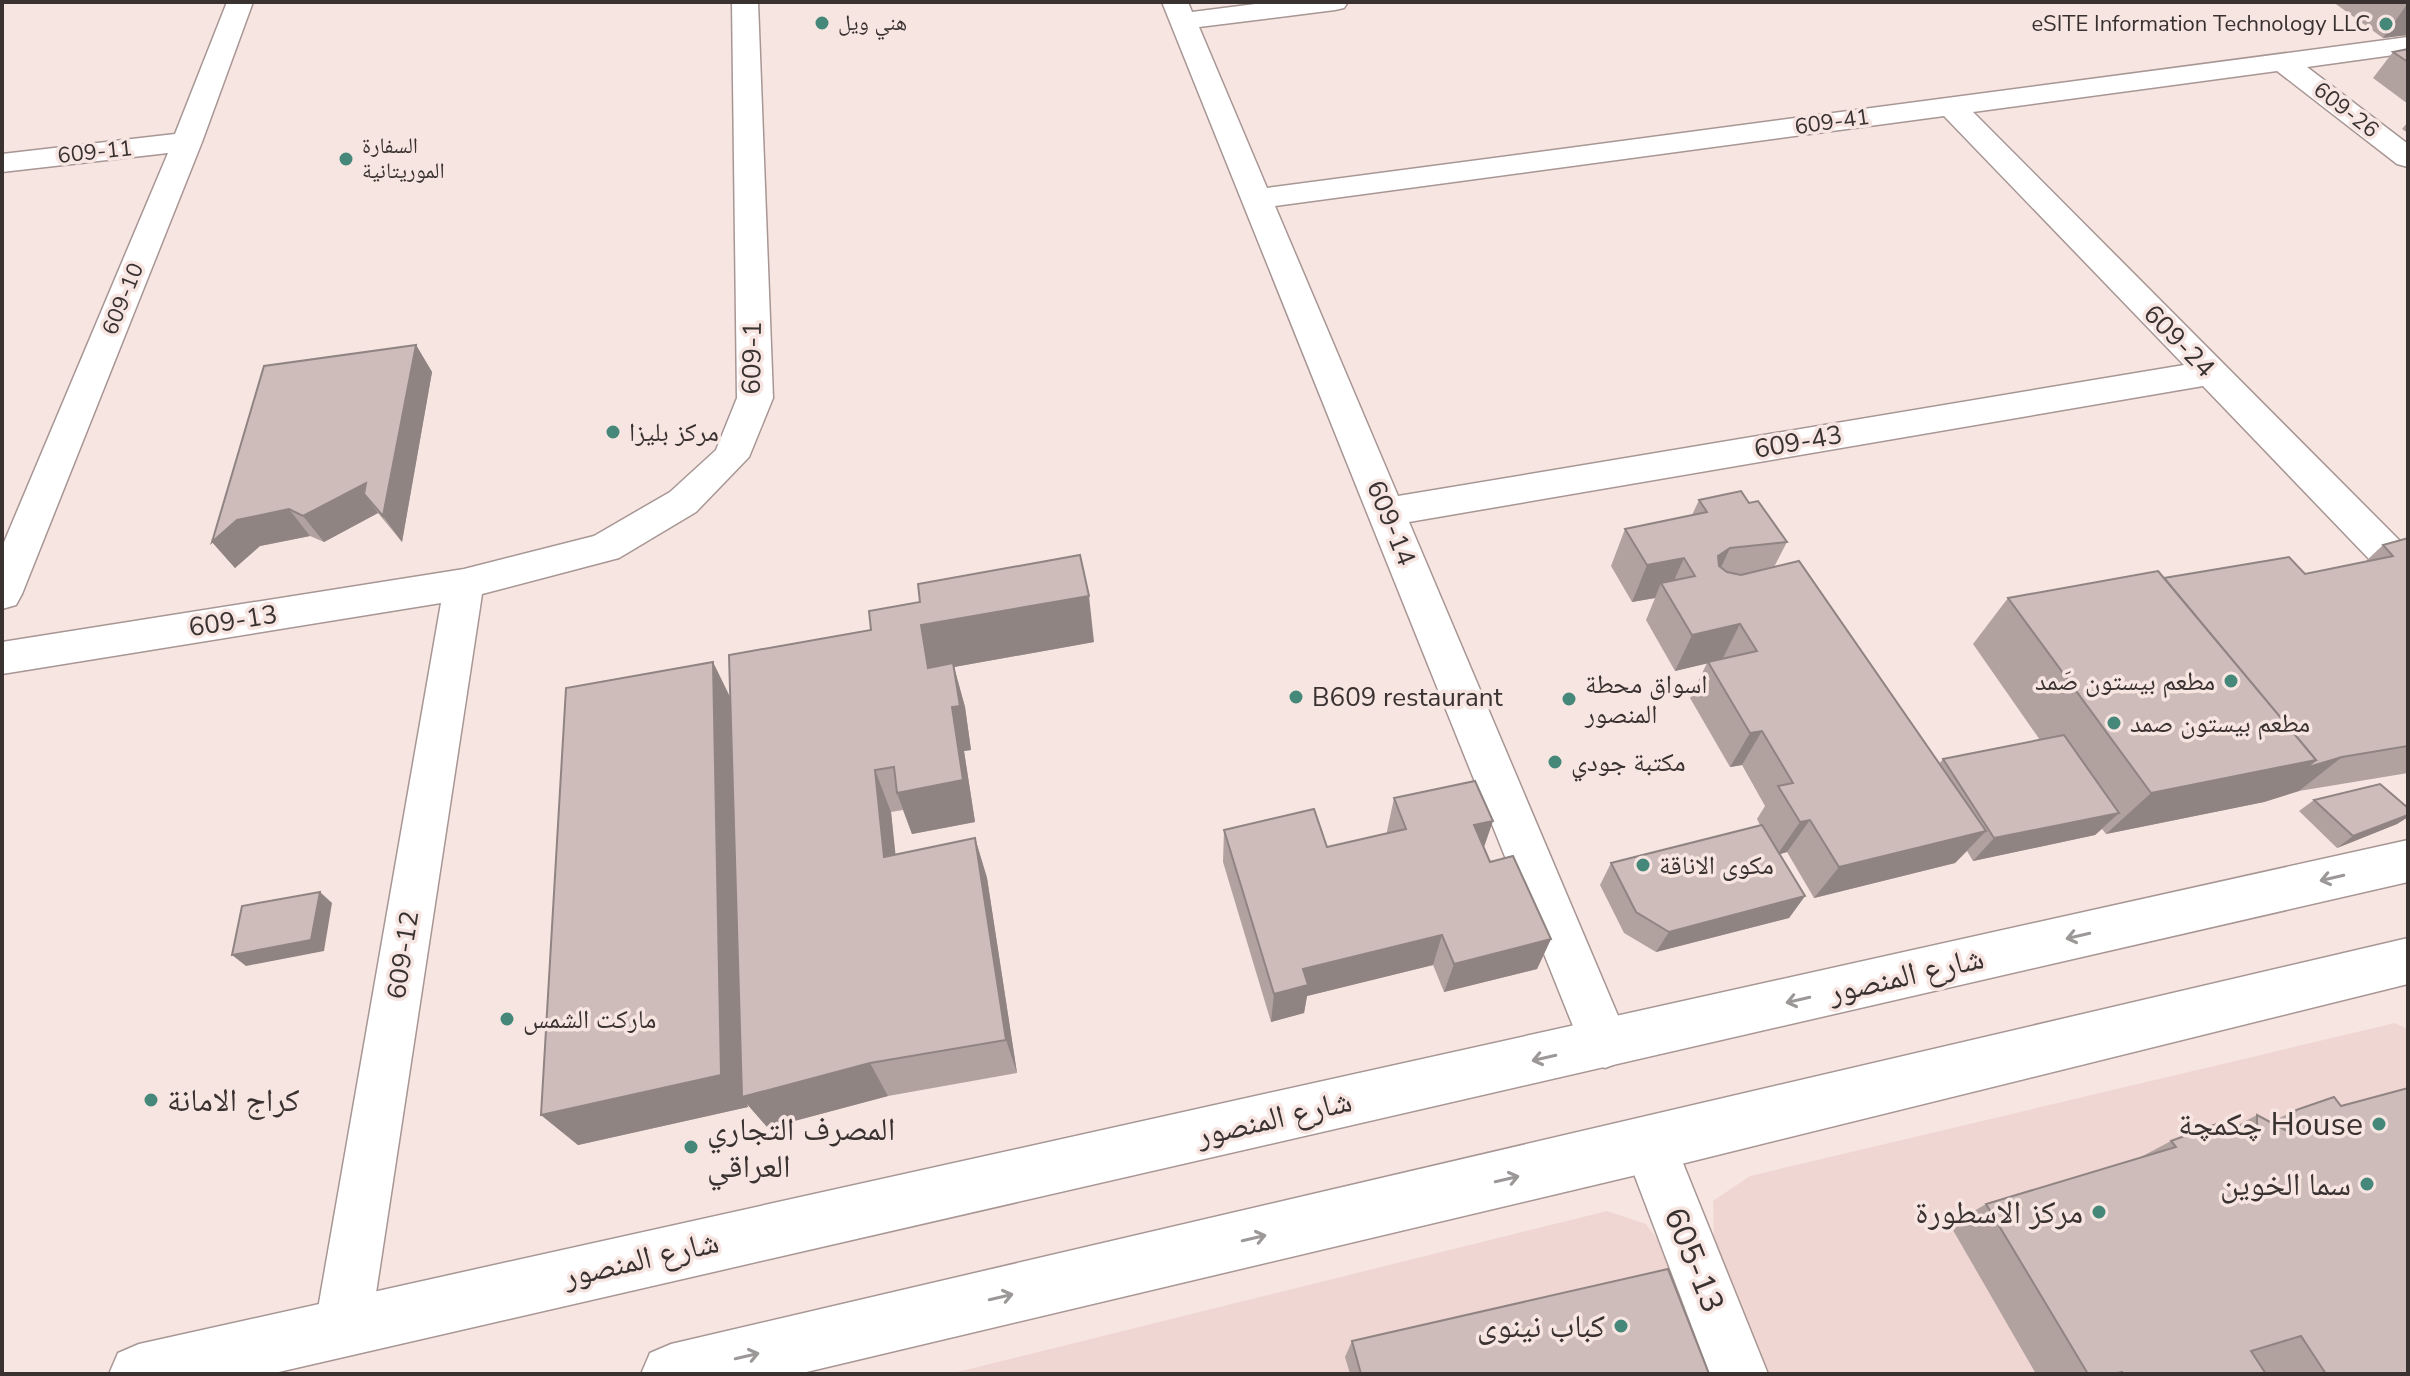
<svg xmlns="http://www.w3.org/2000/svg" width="2410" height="1376" viewBox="0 0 2410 1376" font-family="'Nunito Sans','Noto Naskh Arabic',sans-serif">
<rect width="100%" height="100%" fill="#f7e5e2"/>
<g fill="#f0d6d3">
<path d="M2395 1023 2408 1029V1374H1769L1714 1238 1713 1201 1750 1176Z"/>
<path d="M1607 1211 1646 1224 1674 1262 1717 1374H949Z"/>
</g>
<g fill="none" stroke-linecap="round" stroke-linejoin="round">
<g stroke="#a79694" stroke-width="3">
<g id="minor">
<path d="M227 2H253L202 142 22 594 16 605 2 609V547L168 153 2 172V154L175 134Z"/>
<path d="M732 2H758L773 398 749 457 696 512 619 558 482 594 371 1326 363 1346 343 1354 323 1346 315 1326 441 603 2 674V642L464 569 594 536 670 492 716 450 737 398Z"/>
<path d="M1162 2H1188L1192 12 1271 2H1348L1344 8 1335 10 1199 27 1267 188 2408 37V53L2307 67 2408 144V167L2397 164 2277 71 1973 112 2408 549V589L2394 585 2203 386 1409 522 1630 1044 1623 1061 1605 1068 1587 1061ZM1944 116 2184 365 1398 496 1275 206Z"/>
<path d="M1649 1119 1668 1126 1768 1374H1710L1623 1145 1630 1126Z"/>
</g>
</g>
<g stroke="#a79694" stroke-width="3">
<g id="secondary">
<path d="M2408 840V882L270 1374H109L118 1353 139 1344Z"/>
<path d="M2408 938V984L1649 1172 798 1374H641L650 1353 671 1344Z"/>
</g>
</g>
<use href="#minor" fill="#fff" fill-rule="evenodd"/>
<use href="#secondary" fill="#fff" fill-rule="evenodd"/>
</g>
<g fill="#b1a2a0">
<path d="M2333 2H2408V35L2383 38Z"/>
<path d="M2408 49V104L2373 78 2393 52Z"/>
<path d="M2408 122V133L2402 129Z"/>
<path d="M416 345 432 372 402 542 378 513 324 542 310 536 260 546 235 568 212 542Z"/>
<path d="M1699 500 1749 503 1787 542 1774 567 1939 764 1943 759 2040 740 1973 644 2008 598 2164 578 2305 574 2366 561 2383 545 2408 538V773L2299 791 2264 802 2106 834 2102 829 2095 835 1973 861 1967 851 1955 863 1814 898 1787 852 1780 854 1805 896 1789 918 1656 952 1624 933 1600 885 1611 863 1760 825 1757 819 1765 806 1742 765 1730 767 1690 698 1707 663 1675 671 1646 620 1655 598 1632 602 1611 566 1625 529 1692 515Z"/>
<path d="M920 602 1094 642 954 667 965 707 971 750 964 751 975 822 912 834 903 810 891 812 895 854 975 838 987 878 1017 1073 888 1096 768 1128 747 1104 748 1107 578 1145 541 1115 730 697 871 630Z"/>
<path d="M1394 798 1484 849 1490 862 1551 939 1537 969 1444 992 1433 965 1307 996 1304 1013 1271 1022 1223 862 1224 830 1327 847 1387 833V831Z"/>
<path d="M2314 800 2408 808V817L2397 824 2337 848 2299 811Z"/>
<path d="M2296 1110 2408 1374H2036L1950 1225 1986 1204 2137 1159 2171 1141 2232 1128 2257 1115 2271 1122Z"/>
<path d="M1352 1341 1709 1374H1350L1345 1357Z"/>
</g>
<g fill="#908482">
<path d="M2408 3V35L2383 38Z"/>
<path d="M416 345 432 372 402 542 383 516 364 494 378 513 324 542 303 516Z"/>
<path d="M289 509 310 536 260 546 235 568 212 542 237 520Z"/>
<path d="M1730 548 1713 585 1718 556Z"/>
<path d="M1684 558 1668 594 1661 583 1655 598 1632 602 1647 565Z"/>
<path d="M1089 596 1094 642 954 667 965 707 971 750 964 751 975 822 912 834 897 793 952 707 928 668 921 625Z"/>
<path d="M1740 624 1722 660 1675 671 1692 635Z"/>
<path d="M713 662 735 707 870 1063 888 1096 768 1128 747 1104 748 1107 578 1145 541 1115Z"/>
<path d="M1762 731 1742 765 1730 767 1750 733Z"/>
<path d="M2342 757 2299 791 2264 802 2106 834 2151 793 2316 760Z"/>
<path d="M875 770 891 812 900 896 884 857Z"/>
<path d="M2119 813 2095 835 1973 861 1994 838Z"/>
<path d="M2408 815V817L2397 824 2337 848 2353 836Z"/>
<path d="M1810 820 1787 852 1777 855 1800 822Z"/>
<path d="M1493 821 1482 853 1474 825Z"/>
<path d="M1986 831 1955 863 1814 898 1839 867Z"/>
<path d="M975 838 987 878 1017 1073 1006 1040Z"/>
<path d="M320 892 332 903 324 951 246 966 232 955Z"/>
<path d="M1805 896 1789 918 1656 952 1669 932Z"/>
<path d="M1442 935 1433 965 1307 996 1304 1013 1271 1022 1274 994 1303 969Z"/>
<path d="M1551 939 1537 969 1444 992 1454 964Z"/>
</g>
<g fill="#cebcba" stroke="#908482" stroke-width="2">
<path d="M2408 49V62L2393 52Z"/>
<path d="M416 345 383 516 364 494 366 483 303 516 289 509 237 520 212 542 264 366Z"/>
<path d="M1741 491 1749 503 1758 501 1787 542 1730 548 1718 556 1719 566 1727 572 1741 575 1799 561 1986 831 1839 867 1810 820 1800 822 1778 786 1793 783 1762 731 1750 733 1708 662 1757 651 1740 624 1692 635 1661 583 1695 576 1684 558 1647 565 1625 529 1707 512 1699 500Z"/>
<path d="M2408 538V746L2342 757 2305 768 2316 760 2164 578 2289 557 2305 574 2393 556 2383 545Z"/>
<path d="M1080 555 1089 596 921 625 928 668 953 663 960 706 952 707 963 780 897 793 894 767 875 770 884 857 975 838 1006 1040 870 1063 742 1097 729 655 871 630 869 611 920 602 918 584Z"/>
<path d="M2158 571 2316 760 2151 793 2008 598Z"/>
<path d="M713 662 721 1075 541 1115 566 688Z"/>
<path d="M2064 735 2119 813 1994 838 1943 759Z"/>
<path d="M1475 781 1493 821 1474 825 1490 862 1513 856 1551 939 1454 964 1442 935 1303 969 1308 985 1274 994 1224 830 1314 809 1327 847 1406 829 1394 798Z"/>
<path d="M2380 784 2408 808V815L2353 836 2314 800Z"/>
<path d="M1762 825 1805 896 1669 932 1636 912 1611 863Z"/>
<path d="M320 892 311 940 232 955 242 906Z"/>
<path d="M2408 1088V1374H2326L2301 1336 2251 1351 2266 1374H2123L2122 1372 2114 1374H2088L1986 1204 2176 1147 2171 1141 2219 1123 2257 1137V1115L2287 1131 2296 1110 2334 1097 2341 1106Z"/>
<path d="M1668 1269 1709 1374H1361L1352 1341Z"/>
</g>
<defs><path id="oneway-shaft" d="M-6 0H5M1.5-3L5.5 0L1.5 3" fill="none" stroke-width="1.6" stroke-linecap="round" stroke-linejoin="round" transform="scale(2)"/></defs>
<g stroke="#9c9898">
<use href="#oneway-shaft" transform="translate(2332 878) rotate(167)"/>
<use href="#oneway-shaft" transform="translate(2078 936) rotate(167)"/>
<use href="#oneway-shaft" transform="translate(1798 1000) rotate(167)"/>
<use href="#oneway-shaft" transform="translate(1544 1058) rotate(167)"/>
<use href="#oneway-shaft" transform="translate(1507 1179) rotate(-13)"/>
<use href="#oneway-shaft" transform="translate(1254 1238) rotate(-13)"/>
<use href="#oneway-shaft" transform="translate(1001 1297) rotate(-13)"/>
<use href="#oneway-shaft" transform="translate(747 1356) rotate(-13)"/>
</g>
<g fill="#458778" stroke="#f7e5e2" stroke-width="3">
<circle cx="822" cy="23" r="8"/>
<circle cx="2386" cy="24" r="8"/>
<circle cx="346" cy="159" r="8"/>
<circle cx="613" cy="432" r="8"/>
<circle cx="2231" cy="681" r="8"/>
<circle cx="1296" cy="697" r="8"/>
<circle cx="1569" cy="699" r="8"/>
<circle cx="2114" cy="723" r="8"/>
<circle cx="1555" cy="762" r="8"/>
<circle cx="1643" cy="865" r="8"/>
<circle cx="507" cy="1019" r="8"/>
<circle cx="151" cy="1100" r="8"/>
<circle cx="2379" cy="1124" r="8"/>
<circle cx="691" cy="1147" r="8"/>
<circle cx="2367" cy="1184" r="8"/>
<circle cx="2099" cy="1212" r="8"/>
<circle cx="1621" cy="1326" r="8"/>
</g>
<g text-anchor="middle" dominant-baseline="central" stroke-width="7" stroke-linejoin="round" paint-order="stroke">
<g font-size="22" fill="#393231" stroke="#f7e5e2" text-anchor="start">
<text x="838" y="23">هني ويل</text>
<text x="2370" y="24" text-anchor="end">eSITE Information Technology LLC</text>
<text x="362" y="146">السفارة<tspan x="362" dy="25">الموريتانية</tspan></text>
</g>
<g font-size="22" fill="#393231" stroke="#f7e5e2">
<text transform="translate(2346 110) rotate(38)">609-26</text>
<text transform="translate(1832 122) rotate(-8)">609-41</text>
<text transform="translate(95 152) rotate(-6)">609-11</text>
<text transform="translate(123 299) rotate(-68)">609-10</text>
</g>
<g font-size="26" fill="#393231" stroke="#f7e5e2">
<text transform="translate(2179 341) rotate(46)">609-24</text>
<text transform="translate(752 358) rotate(-89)">609-1</text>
<text transform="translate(1798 442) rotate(-10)">609-43</text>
<text transform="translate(1391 523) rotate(68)">609-14</text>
<text transform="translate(233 621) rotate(-9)">609-13</text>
<text transform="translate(403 955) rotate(-81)">609-12</text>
</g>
<g font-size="26" fill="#393231" stroke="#f7e5e2" text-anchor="start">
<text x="629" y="432">مركز بليزا</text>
<text x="2215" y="681" text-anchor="end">مطعم بيستون صَمد</text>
<text x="1585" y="684">اسواق محطة<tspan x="1585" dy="30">المنصور</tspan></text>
<text x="1312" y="697">B609 restaurant</text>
<text x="2130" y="723">مطعم بيستون صمد</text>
<text x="1571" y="762">مكتبة جودي</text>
<text x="1659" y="865">مكوى الاناقة</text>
<text x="523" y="1019">ماركت الشمس</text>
</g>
<g font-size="32" fill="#393231" stroke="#f7e5e2">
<text transform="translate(1906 975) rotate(-13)">شارع المنصور</text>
<text transform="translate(1274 1118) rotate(-13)">شارع المنصور</text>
<text transform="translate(641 1259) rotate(-13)">شارع المنصور</text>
<text transform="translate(1694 1260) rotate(68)">605-13</text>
</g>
<g font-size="32" fill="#393231" stroke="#f7e5e2" text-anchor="end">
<text x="167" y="1100" text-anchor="start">كراج الامانة</text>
<text x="2363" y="1124">چكمچة House</text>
<text x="707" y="1129" text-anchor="start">المصرف التجاري<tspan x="707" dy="37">العراقي</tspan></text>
<text x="2351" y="1184">سما الخوين</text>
<text x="2083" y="1212">مركز الاسطورة</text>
<text x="1605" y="1326">كباب نينوى</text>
</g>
</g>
<rect width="2410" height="1376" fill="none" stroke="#393231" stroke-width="8"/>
</svg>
